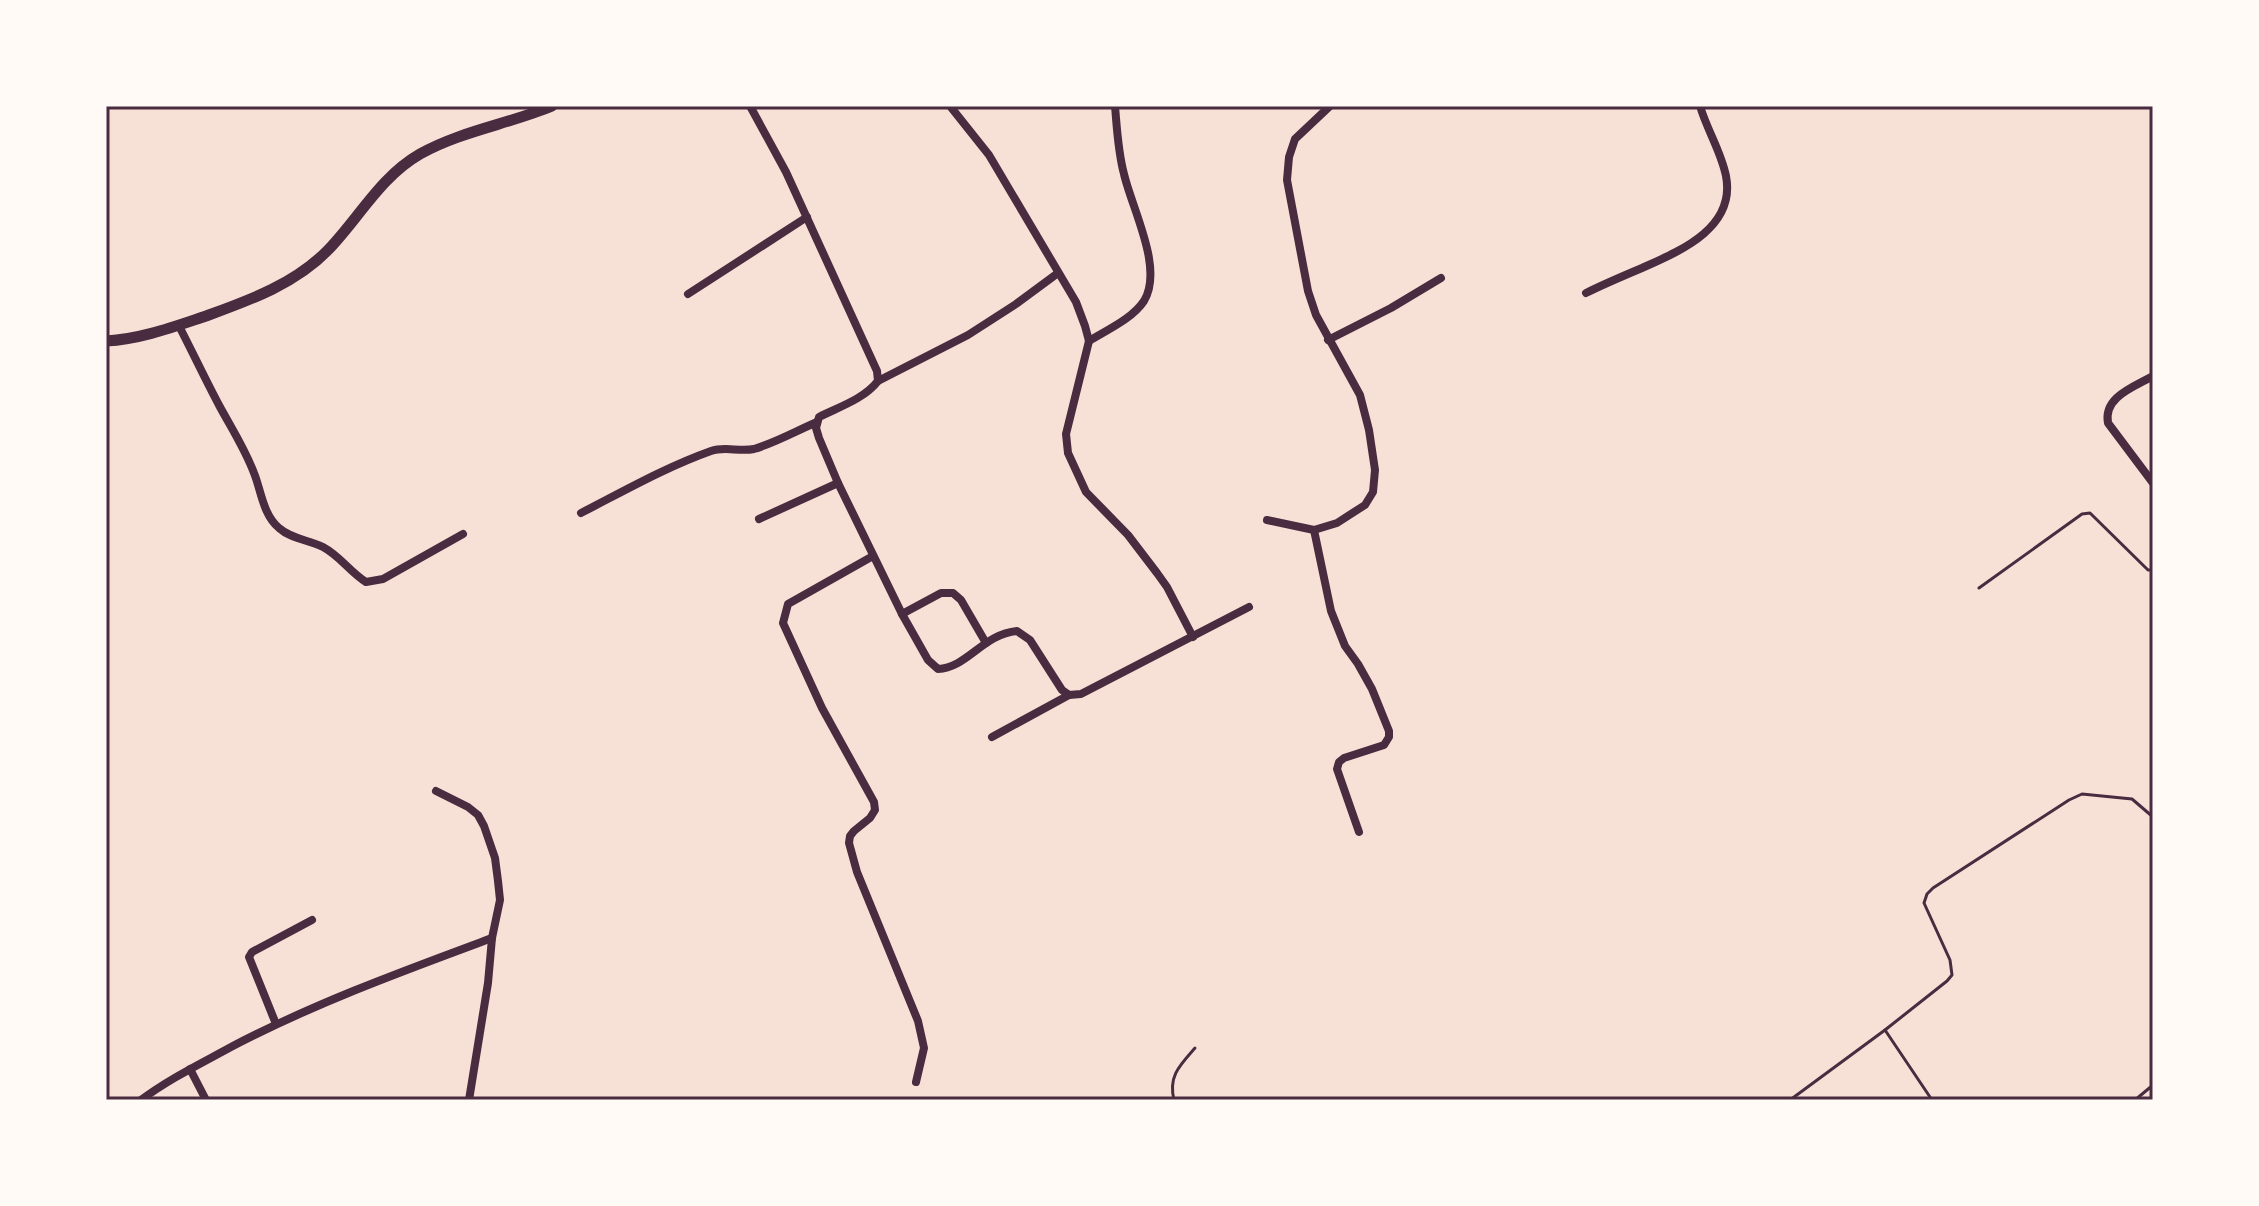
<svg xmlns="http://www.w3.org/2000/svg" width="2259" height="1206" viewBox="0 0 2259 1206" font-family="Poppins,sans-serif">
<rect width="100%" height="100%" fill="#f7e1d7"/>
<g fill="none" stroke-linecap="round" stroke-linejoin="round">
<g stroke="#4a2c40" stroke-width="3">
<path d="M1979 588 2082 514 2090 513 2148 570H2153"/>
<path d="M1885 1030 1947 981 1952 975 1950 960 1924 903 1927 894 1933 888 2069 800 2082 794 2132 799 2153 817"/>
<path d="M1174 1100C1168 1076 1180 1065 1195 1048"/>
<path d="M1790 1100 1885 1030 1932 1100"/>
<path d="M2135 1100 2153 1085"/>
</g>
<g stroke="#4a2c40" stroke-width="8">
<path d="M750 106 786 172 877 371 878 381C864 399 839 407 819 417L816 428 819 438 838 483 902 614 928 660 938 669C967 668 983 634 1017 631L1030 640 1062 690 1069 695 1081 694 1249 607"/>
<path d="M950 106 989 155 1076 302 1085 326 1089 341 1066 434 1068 453 1086 492 1128 535 1157 573 1167 587 1193 637"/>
<path d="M1586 293C1604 284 1623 276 1642 268 1680 251 1736 228 1726 176 1721 151 1707 130 1700 106"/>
<path d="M688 294 807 217"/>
<path d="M179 326C193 353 206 381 220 407 232 429 245 449 254 473 261 490 263 515 279 528 291 539 309 540 323 547 340 556 350 572 366 582L383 579 463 534"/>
<path d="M1328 340 1391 308 1441 278"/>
<path d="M1089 341C1107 330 1132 319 1144 301 1164 268 1132 209 1124 174 1118 152 1117 129 1115 106"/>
<path d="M2153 376C2134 387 2103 397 2108 423L2153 483"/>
<path d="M878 381 968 335 1016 304 1058 273"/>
<path d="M581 513C624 491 666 467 711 451 725 446 739 452 754 449 775 443 796 431 817 422"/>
<path d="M759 519 838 483"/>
<path d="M1267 520 1314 530 1337 523 1365 505 1373 492 1375 470 1369 430 1360 395 1316 315 1308 291 1287 180 1289 157 1295 139 1330 106"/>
<path d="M1314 530 1331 611 1345 646 1358 664 1372 689 1389 731V737L1384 745 1344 758 1339 762 1337 769 1359 832"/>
<path d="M873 556 788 604 783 623 822 708 874 802 875 810 870 818 854 831 850 836 849 843 857 872 918 1021 924 1048 916 1082"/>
<path d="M902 614 941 593H953L961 600 986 643"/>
<path d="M992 737 1069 695"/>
<path d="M436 791 468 807 478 815 484 826 495 858 498 881 500 900 492 938 488 983 469 1100"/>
<path d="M276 1024 249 957 252 952 312 920"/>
<path d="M190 1069 206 1100"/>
<path d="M141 1100C169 1079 200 1064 231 1047 315 1003 403 971 492 938"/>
</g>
<path stroke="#4a2c40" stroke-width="11" d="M106 341C141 339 173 327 206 316 250 300 295 284 328 250 359 218 380 177 420 154 461 131 509 124 552 106"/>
</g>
<rect width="2259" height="1206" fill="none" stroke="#fffaf5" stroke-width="216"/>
<rect x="108" y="108" width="2043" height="990" fill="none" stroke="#4a2c40" stroke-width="3"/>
</svg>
